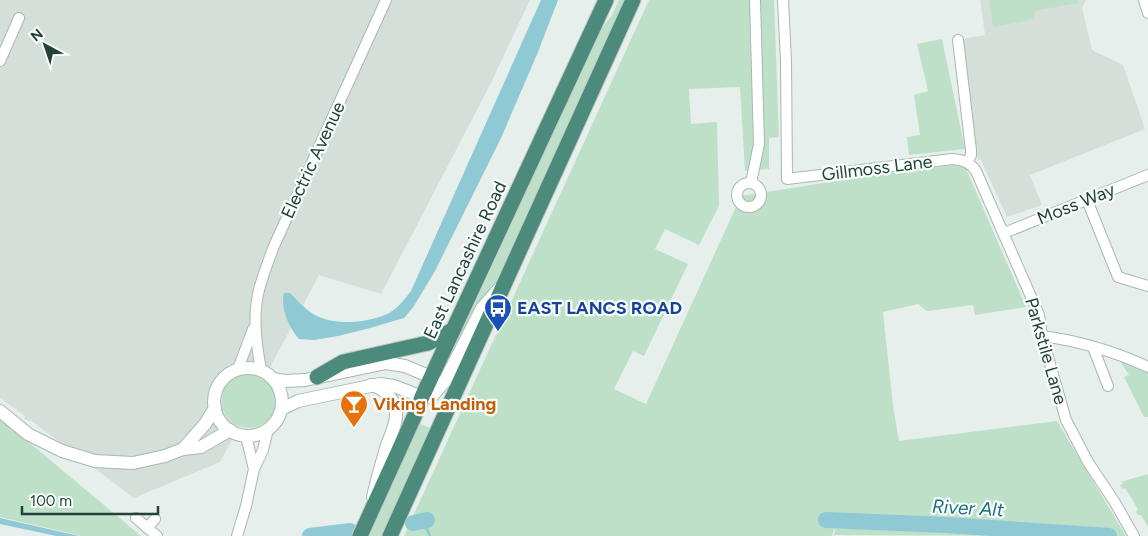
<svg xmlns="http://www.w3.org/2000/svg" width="1148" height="536" viewBox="0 0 1148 536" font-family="Figtree,sans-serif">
<rect width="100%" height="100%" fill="#e6efeb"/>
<g fill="#d4dfda">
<path d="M0 0H530L491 83 381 294 319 275 220 462 134 498 33 422 24 419 25 416 0 398Z"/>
<path d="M980 0H1086L1082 8 1092 50 1123 65 1145 129 1030 175 1042 205 1007 217 981 160H978L956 40 985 35Z"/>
</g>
<g fill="#bfe0c8">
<path d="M619 0H626L499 281 453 355 450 354 485 282 596 36 612 15Z"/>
<path d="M649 0H774L779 137 769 138V169L745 171 740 87 689 89 691 124 717 122 719 206 699 245 665 229 655 249 688 264 644 356 633 351 614 389 646 404 741 196 879 174 964 164 1026 307 975 315 973 305 927 311 918 304 883 312 893 406 899 441 1057 421 1126 536 834 535 838 516 832 536H404Z"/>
<path d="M989 0H1077L1078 3 1035 11V19L993 27Z"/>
<path d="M942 39 965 149 909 155 907 137 920 135 914 95 928 91 917 44Z"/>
<path d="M1113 350 1148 365V417H1144L1124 377 1129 375Z"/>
<circle cx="249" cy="401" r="27"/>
<path d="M0 418 141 536H82L0 517Z"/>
<path d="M418 423 430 428 381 536H368Z"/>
<path d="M1148 474V527L1141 515H1138L1136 512 1138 509 1125 488 1122 489 1120 485 1123 484 1121 482Z"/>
</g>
<g fill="#8ec9d4">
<path d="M541 0H558L538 52 501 138 435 271 414 306 404 318 370 328 338 336 314 340 299 339C289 328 280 308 284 293H290C297 300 304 308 313 314 333 326 365 323 385 315 397 310 404 300 411 291Z"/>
<path d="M0 518 79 536H56L0 524Z"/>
</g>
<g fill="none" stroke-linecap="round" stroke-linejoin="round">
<path stroke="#8ec9d4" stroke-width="2.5" d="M423 521 430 536"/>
<g stroke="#8ec9d4" stroke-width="16">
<path d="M826 520 946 525 1109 536"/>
<path d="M413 523 427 520"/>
<path d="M310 536 350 531"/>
</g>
<g stroke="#a8b8b2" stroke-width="12">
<g id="minor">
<path d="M783 0 786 61 787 179 952 159C963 160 970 162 976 171L1039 315 1042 336 1066 420 1088 462 1114 501 1134 536"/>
<path d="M1144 0 1148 13"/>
<path d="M958 40 971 150V155L967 162"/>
<path d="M0 61 19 18"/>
<path d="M751 183 759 144 755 0"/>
<circle cx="749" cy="195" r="12"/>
<path d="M1087 200 1118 277 1148 286"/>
<path d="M1004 233 1148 175"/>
<path d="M1042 336C1079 341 1114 351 1148 367"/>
<path d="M1093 347 1108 386"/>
<path d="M238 369 253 329"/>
<path d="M261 370C256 343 252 313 260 286 264 273 269 259 274 246L386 0"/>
<path d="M246 436 254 469"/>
<path d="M136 518 157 536"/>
<path d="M147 528 155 519"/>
<path d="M237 536 246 506 254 469 263 450 268 429"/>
</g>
</g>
<g stroke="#a8b8b2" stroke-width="14">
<g id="tertiary">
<circle cx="248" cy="402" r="34"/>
<path d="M273 379 285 381 305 380 386 363 405 366 431 377 437 382"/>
<path d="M371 385C383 387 395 399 396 412 397 423 391 434 387 445 382 462 377 479 373 497"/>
<path d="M282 409 298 401 380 384 394 386 425 398 432 396 445 381 482 308 499 289"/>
<path d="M0 411 28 434 62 451 95 461 133 463 165 456 183 449 201 447 230 430"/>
<path d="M183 449 205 424 215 408"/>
</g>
</g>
<g stroke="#c2cac8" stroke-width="17">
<g id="trunk">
<path d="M317 377 343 362 428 343 453 330"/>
<path d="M360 536 414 417 422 397 606 0"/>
<path d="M390 536 633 0"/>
</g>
</g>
<use href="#minor" stroke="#fff" stroke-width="10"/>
<use href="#tertiary" stroke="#fff" stroke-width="12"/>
<use href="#trunk" stroke="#4c8a7c" stroke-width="15"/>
</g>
<defs>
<g id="bus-pin" transform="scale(1.4375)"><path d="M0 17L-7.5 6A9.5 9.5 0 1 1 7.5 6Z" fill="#1a4fb4" stroke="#f7fbf9"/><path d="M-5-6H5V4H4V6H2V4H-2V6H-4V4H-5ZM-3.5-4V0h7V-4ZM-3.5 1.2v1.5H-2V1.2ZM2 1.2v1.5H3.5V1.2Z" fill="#fff"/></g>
<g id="bar-pin" transform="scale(1.4375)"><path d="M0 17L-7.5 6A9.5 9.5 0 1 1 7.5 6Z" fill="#e8710a" stroke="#f7fbf9"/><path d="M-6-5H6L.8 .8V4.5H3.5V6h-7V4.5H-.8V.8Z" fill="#fff"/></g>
</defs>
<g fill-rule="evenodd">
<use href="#bus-pin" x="498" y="308"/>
<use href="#bar-pin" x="354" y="404"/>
</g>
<g text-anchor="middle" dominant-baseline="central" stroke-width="4.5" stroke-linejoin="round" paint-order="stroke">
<g font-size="18" fill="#24423a" stroke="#f7fbf9">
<text transform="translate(313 160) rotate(-65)">Electric Avenue</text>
<text transform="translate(877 168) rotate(-7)">Gillmoss Lane</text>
<text transform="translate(1076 204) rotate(-22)">Moss Way</text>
<text transform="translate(465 260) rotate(-65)">East Lancashire Road</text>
<text transform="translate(1046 351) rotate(74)">Parkstile Lane</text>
</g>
<g font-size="18" font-weight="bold" fill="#164399" stroke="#f7fbf9" text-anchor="start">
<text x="517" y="308">EAST LANCS ROAD</text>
</g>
<g font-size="18" font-weight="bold" fill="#c56008" stroke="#f7fbf9" text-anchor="start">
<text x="373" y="404">Viking Landing</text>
</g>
<g font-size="19" font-style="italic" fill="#1c6f80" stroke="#f7fbf9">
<text transform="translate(968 508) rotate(3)">River Alt</text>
</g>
</g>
<g transform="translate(45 45) rotate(320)" stroke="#f7fbf9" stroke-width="4" paint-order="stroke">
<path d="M0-4L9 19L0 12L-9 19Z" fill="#24423a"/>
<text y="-8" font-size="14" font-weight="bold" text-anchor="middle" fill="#24423a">N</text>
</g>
<path d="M22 506v8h136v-8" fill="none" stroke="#24423a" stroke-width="2.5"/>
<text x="30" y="506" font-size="15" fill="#24423a" stroke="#f7fbf9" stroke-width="4" paint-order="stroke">100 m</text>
</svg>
